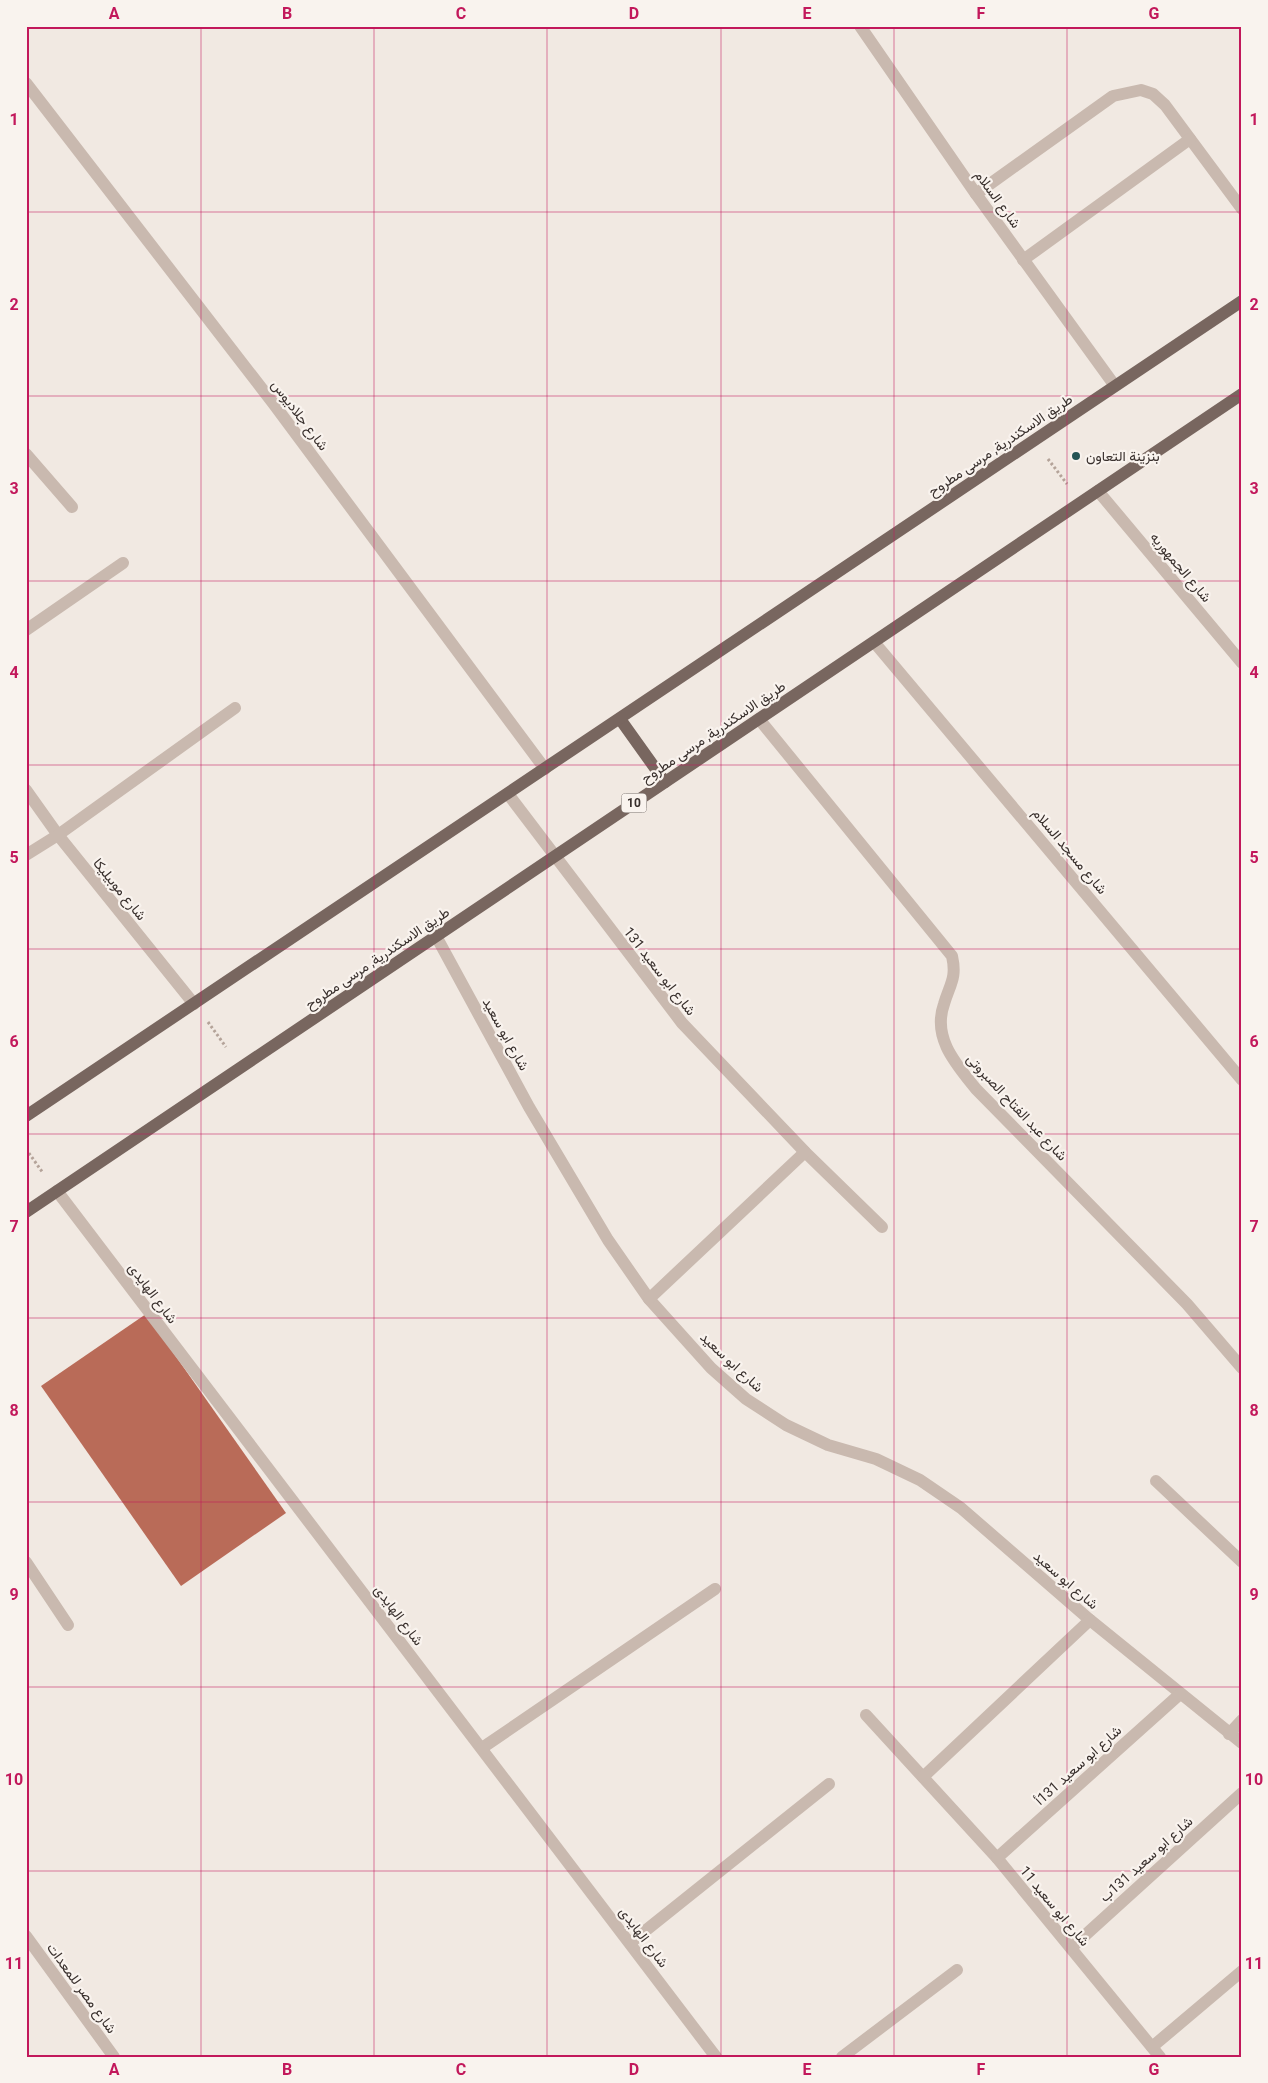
<svg xmlns="http://www.w3.org/2000/svg" width="1268" height="2083" viewBox="0 0 1268 2083" font-family="Roboto,Vazirmatn,sans-serif">
<rect width="100%" height="100%" fill="#f1e9e2"/>
<path fill="#b96b58" d="M146 1314 286 1513 181 1586 41 1386Z"/>
<g fill="none" stroke-linecap="round" stroke-linejoin="round">
<g stroke="#b4a399" stroke-width="3" stroke-dasharray="2.5 2.5" stroke-linecap="butt">
<path d="M1048 459 1067 484"/>
<path d="M208 1022 226 1047"/>
<path d="M26 1149 43 1173"/>
</g>
<g stroke="#c9b9af" stroke-width="12">
<path d="M860 26 976 194 1115 386"/>
<path d="M26 83 273 403 545 769"/>
<path d="M976 194 1113 96 1141 90 1153 94 1165 105 1242 209"/>
<path d="M1023 260 1190 139"/>
<path d="M26 454 72 507"/>
<path d="M1098 491 1242 663"/>
<path d="M26 630 123 563"/>
<path d="M874 642 1242 1080"/>
<path d="M759 719 952 956C957 978 950 984 944 1004 932 1038 956 1064 976 1089L1187 1304 1242 1368"/>
<path d="M26 790 58 835 194 1004"/>
<path d="M508 794 682 1023 805 1152 882 1227"/>
<path d="M26 855 58 835 235 708"/>
<path d="M436 936 529 1107 608 1240 649 1299 711 1368 746 1399 786 1425 828 1445 876 1459 920 1480 961 1508 1090 1620 1242 1743"/>
<path d="M57 1191 716 2057"/>
<path d="M649 1299 805 1152"/>
<path d="M1156 1481 1242 1562"/>
<path d="M26 1562 68 1625"/>
<path d="M866 1715 997 1858 1160 2057"/>
<path d="M1229 1734 1242 1720"/>
<path d="M482 1748 715 1589"/>
<path d="M923 1777 1090 1620"/>
<path d="M997 1858 1180 1694"/>
<path d="M26 1936 114 2057"/>
<path d="M630 1943 829 1784"/>
<path d="M1071 1948 1242 1793"/>
<path d="M1152 2047 1242 1971"/>
<path d="M842 2057 957 1970"/>
</g>
<g stroke="#78665f" stroke-width="12">
<path d="M620 719 665 782"/>
<path d="M26 1116 1242 301"/>
<path d="M26 1212 1242 394"/>
</g>
</g>
<path fill="none" stroke="#c2185b" stroke-width="1" stroke-opacity="0.55" d="M201 26V2057M374 26V2057M547 26V2057M721 26V2057M894 26V2057M1067 26V2057M26 212H1242M26 396H1242M26 581H1242M26 765H1242M26 949H1242M26 1134H1242M26 1318H1242M26 1502H1242M26 1687H1242M26 1871H1242"/>
<circle fill="#255556" stroke="#f9f3ee" stroke-width="2" cx="1076" cy="456" r="5"/>
<g text-anchor="middle" dominant-baseline="central" stroke-width="4.5" stroke-linejoin="round" paint-order="stroke">
<rect fill="#f9f3ee" stroke="#726a66" stroke-width="1" x="621.5" y="793.5" width="25" height="19" rx="4"/>
<g font-size="12" font-weight="bold" fill="#382f2c">
<text x="634" y="803">10</text>
</g>
<g font-size="14" fill="#382f2c" stroke="#f9f3ee">
<text transform="translate(998 199) rotate(54)">شارع السلام</text>
<text transform="translate(300 415) rotate(53)">شارع جلاديوس</text>
<text transform="translate(1000 445) rotate(-34)">طريق الاسكندرية, مرسى مطروح</text>
<text transform="translate(1181 567) rotate(50)">شارع الجمهوريه</text>
<text transform="translate(713 732) rotate(-34)">طريق الاسكندرية, مرسى مطروح</text>
<text transform="translate(1070 851) rotate(50)">شارع مسجد السلام</text>
<text transform="translate(120 889) rotate(51)">شارع موبيليكا</text>
<text transform="translate(377 958) rotate(-34)">طريق الاسكندرية, مرسى مطروح</text>
<text transform="translate(660 971) rotate(52)">شارع ابو سعيد 131</text>
<text transform="translate(506 1034) rotate(61)">شارع ابو سعيد</text>
<text transform="translate(1017 1107) rotate(47)">شارع عبد الفتاح الصبروتى</text>
<text transform="translate(153 1293) rotate(53)">شارع الهايدى</text>
<text transform="translate(732 1362) rotate(43)">شارع ابو سعيد</text>
<text transform="translate(1066 1580) rotate(41)">شارع ابو سعيد</text>
<text transform="translate(399 1615) rotate(53)">شارع الهايدى</text>
<text transform="translate(1078 1765) rotate(-42)">شارع ابو سعيد 131أ</text>
<text transform="translate(1146 1859) rotate(-42)">شارع ابو سعيد 131ب</text>
<text transform="translate(1055 1906) rotate(50)">شارع ابو سعيد 11</text>
<text transform="translate(644 1937) rotate(53)">شارع الهايدى</text>
<text transform="translate(82 1988) rotate(54)">شارع مصر للمعدات</text>
</g>
<g font-size="14" fill="#382f2c" stroke="#f9f3ee" text-anchor="start">
<text x="1086" y="456">بنزينة التعاون</text>
</g>
</g>
<rect width="1268" height="2083" fill="none" stroke="#f9f3ee" stroke-width="55"/>
<rect x="28" y="28" width="1212" height="2028" fill="none" stroke="#c2185b" stroke-width="2"/>
<g font-size="16" text-anchor="middle" font-weight="bold" fill="#c2185b">
<text x="114" y="19">A</text>
<text x="287" y="19">B</text>
<text x="461" y="19">C</text>
<text x="634" y="19">D</text>
<text x="807" y="19">E</text>
<text x="981" y="19">F</text>
<text x="1154" y="19">G</text>
<text x="14" y="125">1</text>
<text x="1254" y="125">1</text>
<text x="14" y="310">2</text>
<text x="1254" y="310">2</text>
<text x="14" y="494">3</text>
<text x="1254" y="494">3</text>
<text x="14" y="678">4</text>
<text x="1254" y="678">4</text>
<text x="14" y="863">5</text>
<text x="1254" y="863">5</text>
<text x="14" y="1047">6</text>
<text x="1254" y="1047">6</text>
<text x="14" y="1232">7</text>
<text x="1254" y="1232">7</text>
<text x="14" y="1416">8</text>
<text x="1254" y="1416">8</text>
<text x="14" y="1600">9</text>
<text x="1254" y="1600">9</text>
<text x="14" y="1785">10</text>
<text x="1254" y="1785">10</text>
<text x="14" y="1969">11</text>
<text x="1254" y="1969">11</text>
<text x="114" y="2075">A</text>
<text x="287" y="2075">B</text>
<text x="461" y="2075">C</text>
<text x="634" y="2075">D</text>
<text x="807" y="2075">E</text>
<text x="981" y="2075">F</text>
<text x="1154" y="2075">G</text>
</g>
</svg>
